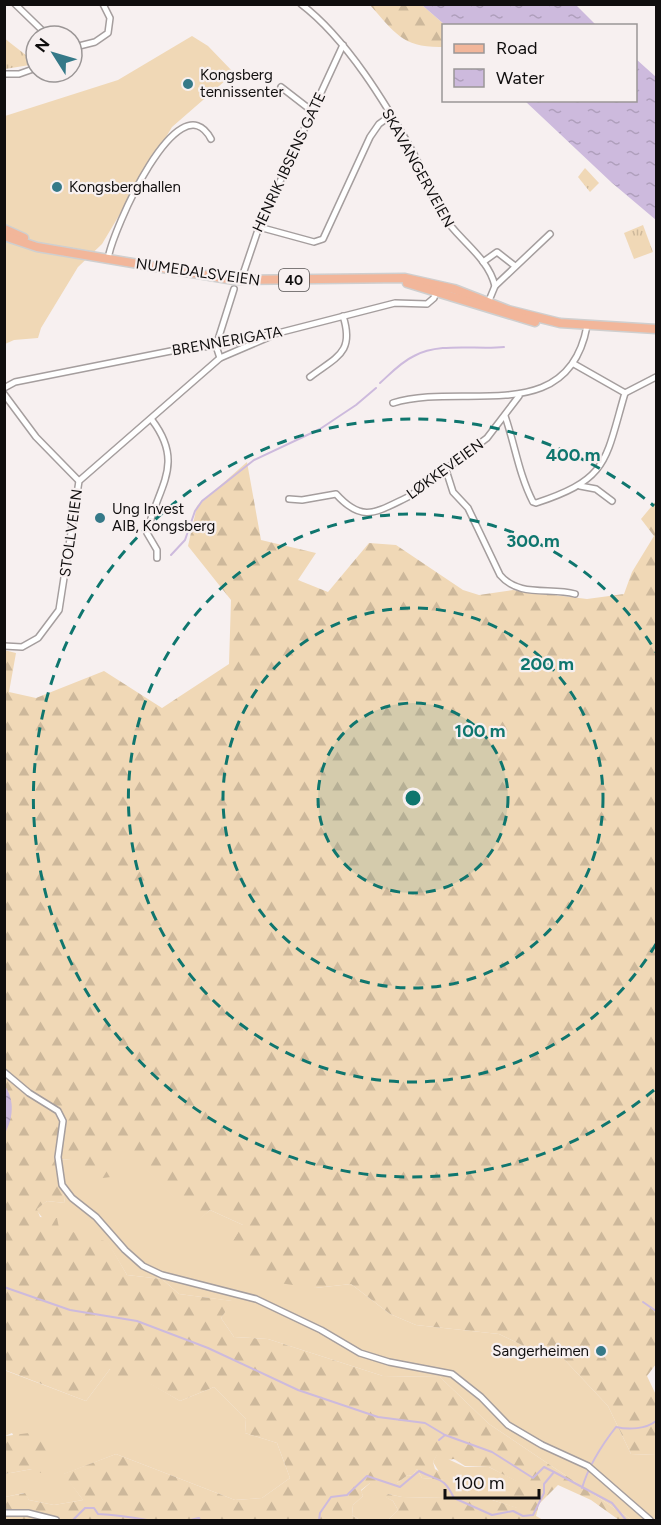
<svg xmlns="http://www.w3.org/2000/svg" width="661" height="1525" viewBox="0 0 661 1525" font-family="Figtree,sans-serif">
<defs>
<pattern id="forest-firs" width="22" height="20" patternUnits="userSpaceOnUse" patternTransform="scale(1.5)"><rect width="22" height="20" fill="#f0d8b6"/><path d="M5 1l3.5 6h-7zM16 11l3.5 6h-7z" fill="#cdb89b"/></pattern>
<pattern id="park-tufts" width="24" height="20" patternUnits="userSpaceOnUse" patternTransform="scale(1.5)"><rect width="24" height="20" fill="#f0d8b6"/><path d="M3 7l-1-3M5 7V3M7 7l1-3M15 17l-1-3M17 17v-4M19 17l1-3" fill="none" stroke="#cdb89b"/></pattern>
<pattern id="water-ripples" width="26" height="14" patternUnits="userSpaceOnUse" patternTransform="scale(1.5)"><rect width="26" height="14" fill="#cdbadd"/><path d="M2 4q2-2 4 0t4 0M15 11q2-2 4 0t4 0" fill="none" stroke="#af9fbc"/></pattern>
</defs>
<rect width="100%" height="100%" fill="#f7f0f0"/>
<g fill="#f0d8b6">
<path d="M192 36 208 46 234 73 172 127 102 244 78 267 41 328 38 338 14 340 5 344V116L118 80Z"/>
<path d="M123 1146 198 1220 210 1210 243 1225 315 1288 351 1284 390 1314 416 1325 499 1334 528 1348 562 1357 608 1406 631 1454 656 1455V1520H632L489 1424 440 1377 383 1376 268 1339 234 1337 221 1318 232 1301 179 1294 162 1279 127 1275 108 1243C85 1236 48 1232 36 1209L47 1201 65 1203 58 1159 71 1160Z"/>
<path d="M110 1369 136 1375 180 1401 214 1387 246 1419 245 1433 277 1443 290 1478 262 1498 235 1500 116 1454 64 1474 83 1500 54 1505 29 1500 24 1493 5 1497V1474L32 1469 12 1433 5 1436 4 1370 86 1401Z"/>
<path d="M437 1454 465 1467H489L517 1481 515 1494 520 1509 489 1499 402 1497 388 1494 386 1497 393 1501 398 1510 388 1520H360L352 1515 353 1505 363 1496 361 1491 370 1483H397L408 1475 412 1476 417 1469 422 1478 444 1480 433 1462Z"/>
</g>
<g fill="url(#forest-firs)">
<path d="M370 5H422L445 25 443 47C403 48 395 33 370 5Z"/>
<path d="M247 462 261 540 316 553 298 580 328 592 369 543 396 545 463 590 479 595 513 590 587 599 624 594 632 572 654 536 641 519 656 501V1364L647 1376 656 1395V1455L631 1454 608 1406 562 1357 528 1348 499 1334 416 1325 390 1314 351 1284 315 1288 264 1281 231 1244 243 1225 210 1210 198 1221 123 1147 111 1177 86 1180 71 1160 58 1159 65 1203 47 1201 37 1209 40 1217 57 1218 59 1228 108 1242 127 1275 162 1279 179 1294 233 1301 221 1318 234 1337 268 1339 383 1376 440 1377 489 1424 632 1520H619L591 1500 558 1485 539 1504 536 1516 543 1520H388L398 1510 393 1501 385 1497 388 1494 402 1497 489 1499 518 1508 513 1503 516 1481 489 1467 465 1466 454 1459 441 1461 437 1455 433 1462 435 1469 446 1476 444 1480 422 1478 417 1469 412 1476 408 1475 397 1483H370L361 1490 363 1496 353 1505 352 1515 360 1520H5V1497L25 1493 29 1500 54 1505 83 1500 63 1474 116 1454 235 1500 262 1498 290 1478 277 1443 245 1433 246 1419 214 1387 180 1401 136 1376 117 1381 110 1369 86 1401 5 1370 4 1133C11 1121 13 1098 4 1086V650L16 653 9 692 36 698 104 671 162 708 229 664 231 600 188 546 197 506Z"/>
<path d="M45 1431 48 1469 40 1473 32 1469 5 1474V1436Z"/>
</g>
<g fill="url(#park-tufts)">
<path d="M4 38 36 63V64L5 69Z"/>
<path d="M585 168 599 183 590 192 578 177Z"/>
<path d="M643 225 653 252 634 259 624 233Z"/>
</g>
<g fill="url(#water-ripples)">
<path d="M422 5H576L596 25H445Z"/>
<path d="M636 59 656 77V220L611 182 525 101 636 100Z"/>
<path d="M5 1086C15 1101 13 1118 5 1133Z"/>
</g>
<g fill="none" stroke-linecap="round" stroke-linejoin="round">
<g stroke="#cdbadd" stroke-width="2">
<path d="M380 383C390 374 401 362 414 356 440 342 476 350 504 347"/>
<path d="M171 555 185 540 195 511 202 501 254 460 320 429 356 405 376 388"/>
<path d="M4 1287 70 1310 137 1321 208 1348 298 1390 378 1417 425 1423 445 1435 492 1452 533 1478 544 1467 554 1472"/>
<path d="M643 1302 656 1311"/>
<path d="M439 1440 445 1435"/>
<path d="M582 1488C589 1465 601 1446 616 1427 629 1430 646 1429 656 1421"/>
<path d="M73 1520 85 1508H94L98 1514C117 1515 130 1517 147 1520"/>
<path d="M190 1520 199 1518 200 1520"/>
<path d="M319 1520 320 1513 331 1497 347 1495 367 1476 400 1487 419 1471C440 1482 443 1476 454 1498L492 1515 513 1511 523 1516 533 1515 544 1493V1484L554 1472 612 1503 626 1520"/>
</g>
<g stroke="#a59e9e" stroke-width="8">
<g id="minor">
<path d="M15 4 48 36"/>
<path d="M301 4C347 39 386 104 414 154 424 173 430 194 441 213 456 238 488 256 495 286L488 303"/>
<path d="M79 46 95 42 108 33 110 18 103 4"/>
<path d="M4 74H19L36 68"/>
<path d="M281 87 312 111"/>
<path d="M259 227 314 242 323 239 370 137 379 124 390 116"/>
<path d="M108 259C112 231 179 79 211 139"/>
<path d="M483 262 497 252 515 266"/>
<path d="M241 280 259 227 343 45"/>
<path d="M495 286 550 234"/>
<path d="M220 358 216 346 234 289"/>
<path d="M310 377C336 357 355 353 343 316"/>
<path d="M4 388 15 382 186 348 216 346 278 333 395 303 427 304 434 298 437 289"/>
<path d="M625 393 656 377"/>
<path d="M4 394 36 437 79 481"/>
<path d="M393 403C461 381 568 429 587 326"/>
<path d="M505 416C515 445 519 475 533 502L536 503C609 479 605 461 625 393L574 364"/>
<path d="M152 420C186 465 157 487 147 533L157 550V558"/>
<path d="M446 470 453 492 468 508 500 575C519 598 550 587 575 594"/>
<path d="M580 486 596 489 612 501"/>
<path d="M289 499 302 500 336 494C363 524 376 512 410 496L487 438 519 396"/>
<path d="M4 646 22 647 38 638 59 610 79 481 220 358 269 337"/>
<path d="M4 1072 29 1093 58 1111 63 1121 58 1157 62 1185 72 1198 96 1217 125 1250 143 1266 162 1275 256 1299 321 1330 360 1353 389 1362 452 1374 481 1397 508 1425 542 1445 588 1466 650 1520"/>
<path d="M4 1513H28L56 1520"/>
</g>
</g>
<g stroke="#cfcfcf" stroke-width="11">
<g id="primary">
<path d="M4 229 24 238"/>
<path d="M4 236 37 247 234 280 405 278 454 289 508 310 560 323 656 329"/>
<path d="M407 283 535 322"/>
</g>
</g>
<use href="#minor" stroke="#fff" stroke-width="5"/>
<use href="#primary" stroke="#f2b69a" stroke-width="8"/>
</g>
<circle cx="413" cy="798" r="95" fill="#0f766e" fill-opacity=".12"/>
<g fill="none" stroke="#0f766e" stroke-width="3" stroke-dasharray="10 8">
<circle cx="413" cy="798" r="95"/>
<circle cx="413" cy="798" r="190"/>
<path d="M656 944A284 284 0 1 1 656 652"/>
<path d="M654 1090A379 379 0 1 1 654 506"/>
</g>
<g fill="#357988" stroke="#f7f0f0" stroke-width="2">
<circle cx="188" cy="84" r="6"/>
<circle cx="57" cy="187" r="6"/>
<circle cx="100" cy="518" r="6"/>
<circle cx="601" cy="1351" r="6"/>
</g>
<g text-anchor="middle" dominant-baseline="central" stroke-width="4.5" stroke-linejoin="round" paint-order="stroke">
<rect fill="#f7f0f0" stroke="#555252" stroke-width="1.5" x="279" y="269" width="30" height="22" rx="4.5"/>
<g font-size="14" font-weight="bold" fill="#100e0e">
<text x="294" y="280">40</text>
</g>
<g font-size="15" fill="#100e0e" stroke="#f7f0f0" text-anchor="start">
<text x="200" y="75">Kongsberg<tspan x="200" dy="17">tennissenter</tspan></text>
<text x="69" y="187">Kongsberghallen</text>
<text x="112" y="509">Ung Invest<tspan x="112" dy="17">AIB, Kongsberg</tspan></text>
<text x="589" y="1351" text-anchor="end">Sangerheimen</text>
</g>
<g font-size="15" fill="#100e0e" stroke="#f7f0f0">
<text transform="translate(289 162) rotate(-65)">HENRIK IBSENS GATE</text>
<text transform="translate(418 168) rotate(61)">SKAVANGERVEIEN</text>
<text transform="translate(198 272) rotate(8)">NUMEDALSVEIEN</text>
<text transform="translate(227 341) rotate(-10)">BRENNERIGATA</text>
<text transform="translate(445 469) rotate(-36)">LØKKEVEIEN</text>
<text transform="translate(71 533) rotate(-82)">STOLLVEIEN</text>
</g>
</g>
<circle cx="413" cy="798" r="9" fill="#0f766e" stroke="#f7f0f0" stroke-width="3"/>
<g font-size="18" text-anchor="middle" font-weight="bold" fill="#0f766e" stroke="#f7f0f0" stroke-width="4.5" stroke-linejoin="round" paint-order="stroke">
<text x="573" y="461">400 m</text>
<text x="533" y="547">300 m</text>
<text x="547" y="670">200 m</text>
<text x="480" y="737">100 m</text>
</g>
<rect width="661" height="1525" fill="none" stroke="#100e0e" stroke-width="12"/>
<rect x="442" y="24" width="195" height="78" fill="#f7f0f0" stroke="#9b9696" stroke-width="1.5"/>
<rect x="454" y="44" width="30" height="9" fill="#f2b69a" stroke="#9b9696" stroke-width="1.5"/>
<text x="496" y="54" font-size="18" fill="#100e0e">Road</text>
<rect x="454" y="69" width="30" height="18" fill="url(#water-ripples)" stroke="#9b9696" stroke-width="1.5"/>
<text x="496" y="84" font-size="18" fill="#100e0e">Water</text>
<g transform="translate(54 54) rotate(307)"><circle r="28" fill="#f7f0f0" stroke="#9b9696" stroke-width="1.5"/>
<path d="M0-4.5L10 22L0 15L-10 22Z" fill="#357988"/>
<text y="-9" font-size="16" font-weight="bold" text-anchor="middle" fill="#100e0e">N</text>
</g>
<path d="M445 1489v9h94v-9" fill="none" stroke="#100e0e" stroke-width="3"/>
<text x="454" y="1489" font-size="18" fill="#100e0e" stroke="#f7f0f0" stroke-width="4.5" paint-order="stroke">100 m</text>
</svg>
